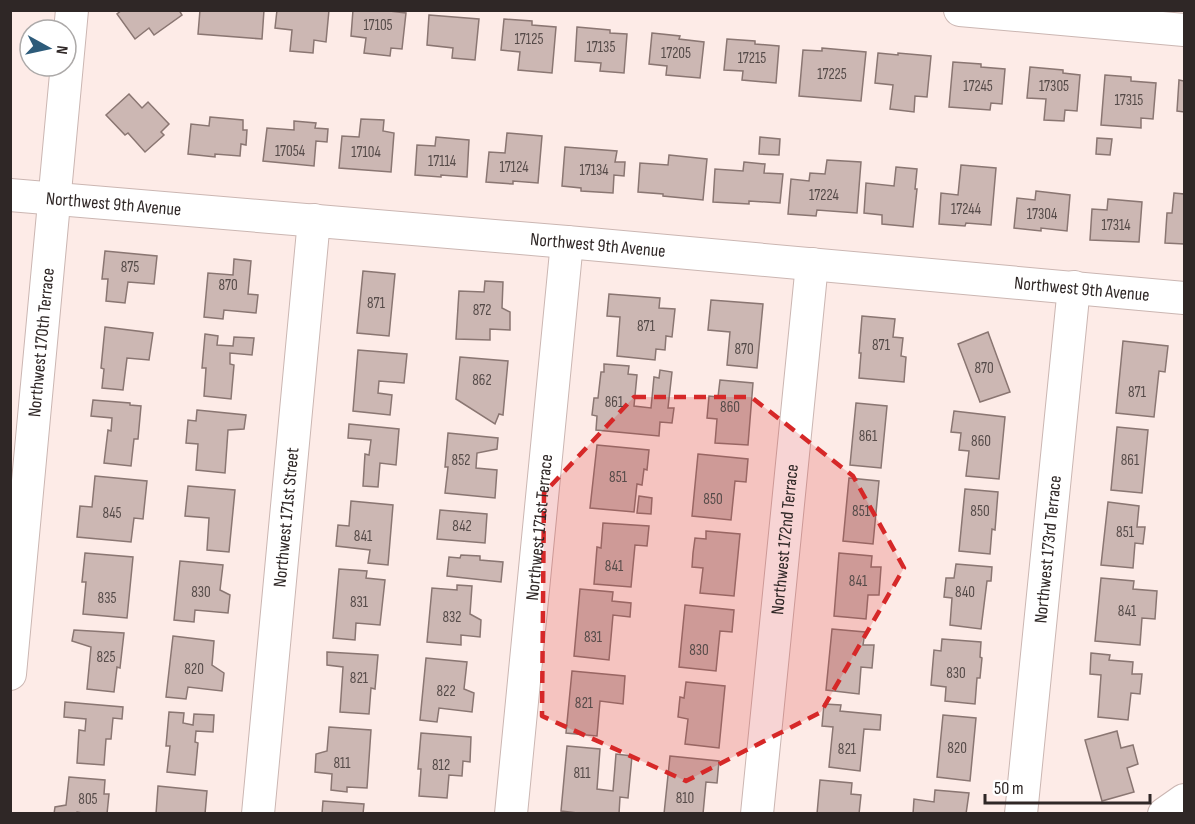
<svg xmlns="http://www.w3.org/2000/svg" width="1195" height="824" viewBox="0 0 1195 824" font-family="'Sofia Sans Condensed',sans-serif">
<rect width="100%" height="100%" fill="#fdebe7"/>
<g fill="#ccb7b3" stroke="#8a7672" stroke-width="1.5">
<path d="M122 10H179L182 15 154 35 149 28 135 39 117 14Z"/>
<path d="M200 10H264L262 39 198 34Z"/>
<path d="M277 10H329L326 42 314 40 313 53 290 51 292 30 275 28Z"/>
<path d="M353 10H381L406 13 402 49 391 48 390 56 364 53 366 38 351 36Z"/>
<path d="M429 15 479 19 475 60 452 58 453 48 427 45Z"/>
<path d="M504 19 532 21V25L556 27 552 73 518 70 520 52 501 50Z"/>
<path d="M577 27 610 30V33L627 34 624 73 600 71 601 63 575 61Z"/>
<path d="M652 33 680 36 679 39 704 42 700 78 666 75 667 66 649 64Z"/>
<path d="M727 39 755 41V44L779 46 776 83 742 80 743 71 724 70Z"/>
<path d="M822 48 866 52 861 101 799 96 803 50 822 51Z"/>
<path d="M878 53 898 55V53L931 56 927 97 915 96 914 112 890 109 893 85 875 83Z"/>
<path d="M953 62 981 64V67L1005 69 1002 104 991 103 990 110 949 107Z"/>
<path d="M1030 67 1063 70V73L1080 75 1077 111 1065 110 1064 121 1044 120 1046 99 1027 98Z"/>
<path d="M1105 75 1131 77V81L1156 83 1153 119 1141 118V128L1101 125Z"/>
<path d="M1179 80 1184 81V112L1177 111Z"/>
<path d="M129 94 142 108 148 102 169 124 161 132 164 135 145 152 128 133 125 135 106 115Z"/>
<path d="M210 117 243 120V130H247L246 145 241 144 240 156 215 154V157L188 154 191 124 209 126Z"/>
<path d="M361 119 384 120 383 131 394 133 391 172 339 168 342 136 359 137Z"/>
<path d="M294 121 316 123 315 128 328 129 327 142 316 141 314 166 263 161 267 128 294 130Z"/>
<path d="M507 133 542 136 538 183 513 181V184L486 182 489 152 505 153Z"/>
<path d="M436 137 469 140 467 177 441 175V177L415 175 417 145 435 146Z"/>
<path d="M760 137 780 139 779 155 759 154Z"/>
<path d="M1097 138 1112 139 1110 155 1096 154Z"/>
<path d="M565 147 617 151 615 162H625L624 176 614 175 613 193 581 191V188L562 186Z"/>
<path d="M669 155 707 159 703 200 663 196V194L638 192 640 163 668 165Z"/>
<path d="M827 160 861 162 857 213 817 210 816 216 788 214 791 179 809 181 810 173 825 174Z"/>
<path d="M744 162 765 164 764 173 783 174 780 203 749 201V204L713 202 715 169 743 171Z"/>
<path d="M961 165 996 168 991 225 966 223 965 226 939 224 941 193 958 195Z"/>
<path d="M896 167 917 169 915 189H917L913 227 882 224V215L864 213 866 183 894 186Z"/>
<path d="M1036 191 1070 195 1067 231 1041 228V231L1014 228 1017 198 1035 200Z"/>
<path d="M1174 193 1184 194V244L1165 243 1167 213H1172Z"/>
<path d="M1108 199 1142 202 1139 242 1090 240 1092 209 1107 210Z"/>
<path d="M105 251 157 256 154 284 128 282 125 303 106 301 108 279H102Z"/>
<path d="M234 259 251 261 248 294 258 295 256 313 224 310 223 319 204 317 208 273 233 275Z"/>
<path d="M363 271 395 274 389 336 357 333Z"/>
<path d="M485 281 503 282 502 308 510 312V330L490 329V340L456 339 459 291 484 292Z"/>
<path d="M609 294 660 298 659 308 675 309 672 337 666 336 665 350 656 349 655 360 617 356 620 317 607 316Z"/>
<path d="M711 300 763 304 757 368 727 365 730 332 708 330Z"/>
<path d="M862 316 895 319 893 337 903 338 901 356 906 357 904 382 859 378 861 353H859Z"/>
<path d="M105 327 153 333 149 360 127 358 123 390 102 388 104 369 101 368Z"/>
<path d="M988 332 1010 392 980 402 958 344Z"/>
<path d="M205 334 218 336 217 345 233 346 234 337 254 338 252 355 230 353V364L234 365 231 399 204 396 206 368H202Z"/>
<path d="M1123 341 1168 346 1165 372 1159 371 1154 417 1116 413Z"/>
<path d="M358 350 407 354 404 383 379 381 378 393 392 395 390 415 353 411Z"/>
<path d="M460 357 508 361 503 415 499 414 495 424 456 399Z"/>
<path d="M604 364 629 366 628 374 637 375 634 406 651 408 654 377 659 378 660 370 672 372 668 408H674L672 423 660 422 659 436 596 430 597 416 592 415 594 398H598L601 372H604Z"/>
<path d="M720 380 753 383 748 445 715 443 717 419 707 418 709 396 718 397Z"/>
<path d="M93 400 130 403V405L141 406 138 439H134L131 466 104 463 108 430 111 431 112 418 91 416Z"/>
<path d="M856 403 887 406 881 468 850 465Z"/>
<path d="M197 410 246 415 244 429 228 430 225 473 196 470 198 444 186 443 188 420 196 421Z"/>
<path d="M954 411 1005 417 999 479 966 476 969 451 959 450 961 433 951 432Z"/>
<path d="M349 424 399 429 396 465 380 463 378 487 363 486 365 454 369 455 371 440 348 438Z"/>
<path d="M1117 427 1148 430 1142 493 1111 490Z"/>
<path d="M448 433 498 438 497 449 477 453 476 468 497 470 495 498 445 493 448 467H445Z"/>
<path d="M597 445 649 450 647 470 644 469 642 485 637 484 634 512 590 508Z"/>
<path d="M698 454 748 459 746 482 735 481 731 520 692 516Z"/>
<path d="M95 476 147 481 143 519 134 518 131 542 77 537 80 506 92 507Z"/>
<path d="M849 478 879 481 873 544 843 541Z"/>
<path d="M188 486 235 490 229 552 207 550 209 518 185 516Z"/>
<path d="M965 489 998 492 995 530 992 529 990 554 959 551Z"/>
<path d="M639 496 652 498 651 514 637 513Z"/>
<path d="M351 501 393 505 388 565 368 563 370 550 336 546 338 525 349 526Z"/>
<path d="M1108 502 1139 506 1137 527H1145L1143 544 1135 543 1133 568 1101 565Z"/>
<path d="M440 510 487 514 485 543 437 539Z"/>
<path d="M603 523 649 526 647 546 635 545 631 587 594 584 597 547 601 548Z"/>
<path d="M706 531 740 534 734 596 700 593 703 568 692 567 693 553 695 538 706 539Z"/>
<path d="M85 553 133 557 127 618 83 614 86 582H82Z"/>
<path d="M839 553 872 556 871 567H881L879 595H868L866 619 834 616Z"/>
<path d="M461 555 480 556V560L503 562 501 582 447 576 449 557 460 558Z"/>
<path d="M180 561 223 565 220 590 230 595 228 613 195 610 194 622 174 620Z"/>
<path d="M956 564 992 567 991 581H987L981 629 950 625 952 598 944 597 946 578H954Z"/>
<path d="M339 569 367 571 366 578 385 580 380 625 356 623 355 640 333 638Z"/>
<path d="M1101 578 1134 581 1133 589 1157 591 1155 619 1142 618 1140 645 1095 641Z"/>
<path d="M457 585 472 586 470 614 481 620 480 637 461 635V645L427 642 432 588 457 590Z"/>
<path d="M580 589 613 592 612 601 631 603 630 617 613 615 609 660 574 656Z"/>
<path d="M685 605 734 610 732 632 720 631 716 671 679 667Z"/>
<path d="M832 629 865 632 863 645H874L872 668 861 667 859 694 826 690Z"/>
<path d="M74 630 124 633 120 668 117 667 114 692 87 689 91 647 72 641Z"/>
<path d="M173 636 214 641 212 665 224 673 222 691 188 687 186 699 166 697Z"/>
<path d="M942 639 981 642 980 657 982 658 980 678H977L975 704 945 701 946 687 931 685 934 650 941 651Z"/>
<path d="M327 652 378 655 375 689 371 688 369 714 340 712 343 667 327 665Z"/>
<path d="M1091 653 1110 655 1109 660 1133 662 1132 674H1142L1140 694 1131 693 1128 720 1098 717 1101 675 1090 674Z"/>
<path d="M426 658 467 662 464 689 474 693 472 712 439 708 437 722 420 720Z"/>
<path d="M572 671 625 676 623 704 600 701 597 736 566 733Z"/>
<path d="M686 682 725 686 719 748 685 744 688 719 678 717 680 697 684 698Z"/>
<path d="M65 702 123 707 122 719 113 718 111 739H106L104 765 77 763 79 730 85 731 86 719 64 717Z"/>
<path d="M824 704 841 705 840 711 881 715 880 730 864 729 860 771 829 767 833 727 822 726Z"/>
<path d="M169 712 184 713 183 723 193 725 194 714 214 715 213 732 196 731 195 742 198 743 195 775 167 772 170 746H166Z"/>
<path d="M943 715 976 718 970 781 937 777Z"/>
<path d="M329 727 371 730 367 788 347 787V792L331 790 332 774 315 772 316 754 327 751Z"/>
<path d="M1117 731 1121 748 1133 745 1138 764 1127 768 1134 792 1102 801 1085 740Z"/>
<path d="M421 733 471 737 470 762 463 761 462 776 449 775 447 798 419 796 421 769H418Z"/>
<path d="M567 746 600 749 597 789 613 791 616 754 632 756 628 798 620 797 619 814H586L561 811Z"/>
<path d="M670 756 719 761 717 783 706 782 703 814H664Z"/>
<path d="M69 777 105 780 104 794H109L107 814H88L77 812 76 814H54L55 807 66 805Z"/>
<path d="M820 780 852 783 851 794 861 795 859 814H817Z"/>
<path d="M158 786 207 791 205 814H156Z"/>
<path d="M935 790 969 793 966 814H913L914 799 934 802Z"/>
<path d="M323 801 364 804 363 814H322Z"/>
</g>
<g fill="none" stroke-linecap="round" stroke-linejoin="round">
<g stroke="#cbb6b2" stroke-width="34">
<g id="minor">
<path d="M960 10 1184 30"/>
<path id="s1" d="M10 195 567 242 1184 298"/>
<path id="s2" d="M10 674 72 10"/>
<path id="s3" d="M258 814 314 220"/>
<path id="s4" d="M511 814 567 242"/>
<path id="s5" d="M757 814 812 264"/>
<path id="s6" d="M1021 814 1074 287"/>
<path d="M1164 814 1184 800"/>
</g>
</g>
<use href="#minor" stroke="#fff" stroke-width="32"/>
</g>
<path fill="#d62828" fill-opacity="0.2" stroke="#d62828" stroke-width="4.5" stroke-dasharray="12 8" stroke-linejoin="round" d="M634 397H751L853 476 904 568 821 712 686 781 542 716 544 493Z"/>
<g text-anchor="middle" dominant-baseline="central" stroke-width="4.5" stroke-linejoin="round" paint-order="stroke">
<g font-size="15" fill="#564b49">
<text x="378" y="25">17105</text>
<text x="529" y="39">17125</text>
<text x="601" y="47">17135</text>
<text x="676" y="53">17205</text>
<text x="752" y="58">17215</text>
<text x="832" y="74">17225</text>
<text x="978" y="86">17245</text>
<text x="1054" y="86">17305</text>
<text x="1129" y="100">17315</text>
<text x="290" y="151">17054</text>
<text x="366" y="152">17104</text>
<text x="442" y="161">17114</text>
<text x="514" y="167">17124</text>
<text x="594" y="170">17134</text>
<text x="824" y="195">17224</text>
<text x="966" y="209">17244</text>
<text x="1042" y="214">17304</text>
<text x="1116" y="225">17314</text>
<text x="130" y="267">875</text>
<text x="228" y="285">870</text>
<text x="376" y="303">871</text>
<text x="482" y="310">872</text>
<text x="646" y="326">871</text>
<text x="881" y="345">871</text>
<text x="744" y="349">870</text>
<text x="984" y="368">870</text>
<text x="482" y="380">862</text>
<text x="1137" y="392">871</text>
<text x="614" y="402">861</text>
<text x="730" y="407">860</text>
<text x="868" y="436">861</text>
<text x="981" y="441">860</text>
<text x="461" y="460">852</text>
<text x="1130" y="460">861</text>
<text x="618" y="477">851</text>
<text x="713" y="499">850</text>
<text x="861" y="511">851</text>
<text x="980" y="511">850</text>
<text x="112" y="513">845</text>
<text x="462" y="526">842</text>
<text x="1125" y="532">851</text>
<text x="363" y="536">841</text>
<text x="614" y="566">841</text>
<text x="858" y="581">841</text>
<text x="201" y="592">830</text>
<text x="965" y="592">840</text>
<text x="107" y="598">835</text>
<text x="359" y="602">831</text>
<text x="1127" y="611">841</text>
<text x="452" y="617">832</text>
<text x="593" y="637">831</text>
<text x="699" y="650">830</text>
<text x="106" y="657">825</text>
<text x="194" y="669">820</text>
<text x="956" y="673">830</text>
<text x="359" y="678">821</text>
<text x="446" y="691">822</text>
<text x="584" y="703">821</text>
<text x="957" y="748">820</text>
<text x="847" y="749">821</text>
<text x="342" y="763">811</text>
<text x="441" y="765">812</text>
<text x="582" y="773">811</text>
<text x="685" y="798">810</text>
<text x="88" y="799">805</text>
</g>
<g font-size="18" fill="#2f2726" stroke="#fff">
<text stroke="none"><textPath href="#s1" startOffset="104">Northwest 9th Avenue</textPath></text>
<text stroke="none"><textPath href="#s1" startOffset="590">Northwest 9th Avenue</textPath></text>
<text stroke="none"><textPath href="#s1" startOffset="1076">Northwest 9th Avenue</textPath></text>
<text stroke="none"><textPath href="#s2" startOffset="333">Northwest 170th Terrace</textPath></text>
<text stroke="none"><textPath href="#s3" startOffset="298">Northwest 171st Street</textPath></text>
<text stroke="none"><textPath href="#s4" startOffset="288">Northwest 171st Terrace</textPath></text>
<text stroke="none"><textPath href="#s5" startOffset="276">Northwest 172nd Terrace</textPath></text>
<text stroke="none"><textPath href="#s6" startOffset="266">Northwest 173rd Terrace</textPath></text>
</g>
</g>
<rect width="1195" height="824" fill="none" stroke="#2f2726" stroke-width="24"/>
<g transform="translate(48 48) rotate(98)"><circle r="28" fill="#ffffff" stroke="#aca9a8" stroke-width="1.5"/>
<path d="M0-4.5L10 22L0 15L-10 22Z" fill="#2d5b7a"/>
<text y="-9" font-size="16" font-weight="bold" text-anchor="middle" fill="#2f2726">N</text>
</g>
<path d="M985 794v9h165v-9" fill="none" stroke="#2f2726" stroke-width="3"/>
<text x="994" y="794" font-size="18" fill="#2f2726" stroke="#ffffff" stroke-width="4.5" paint-order="stroke">50 m</text>
</svg>
